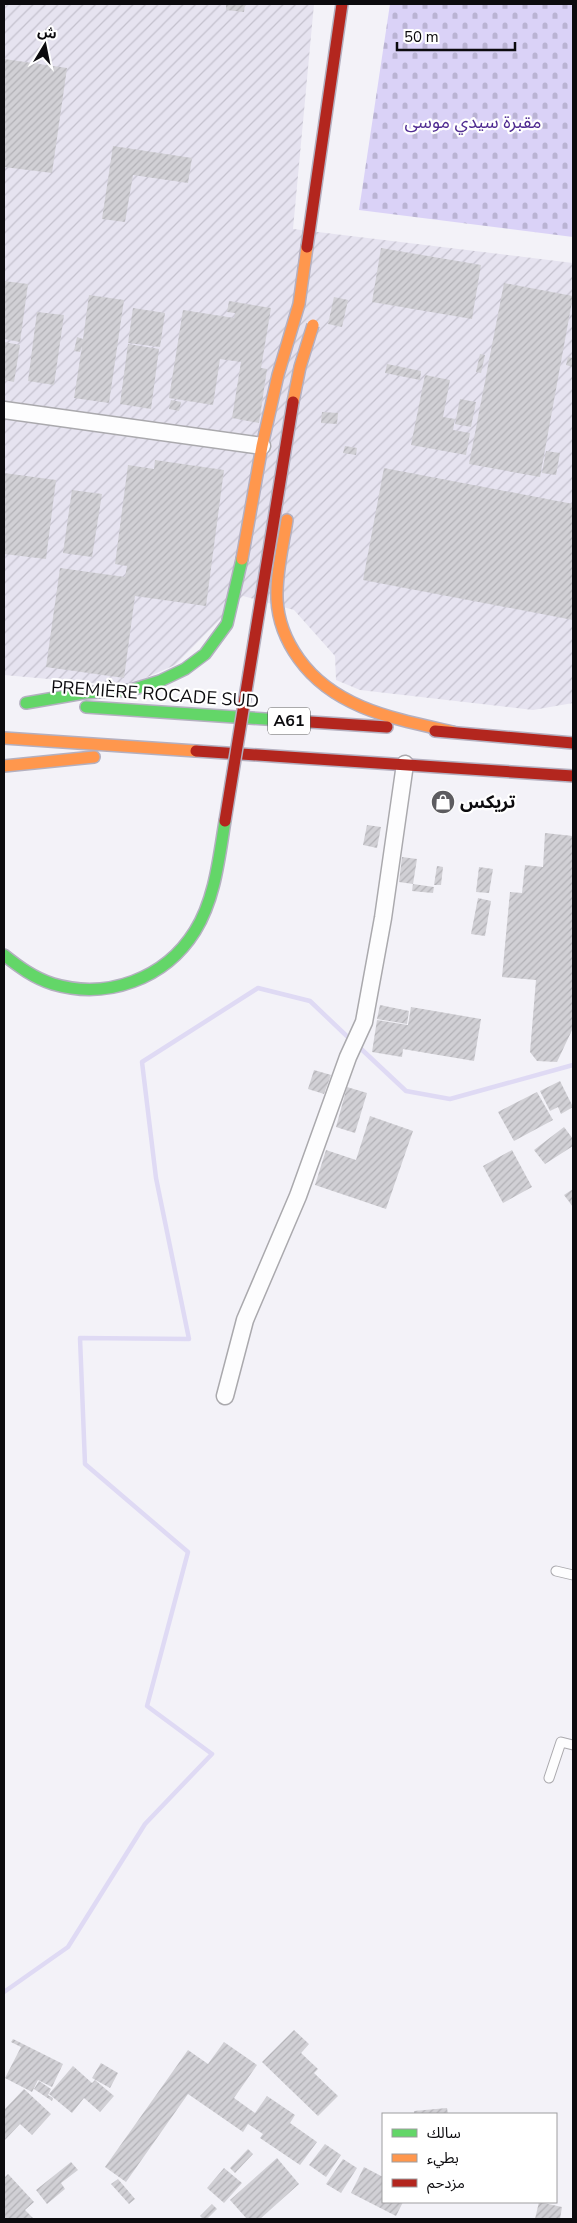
<svg xmlns="http://www.w3.org/2000/svg" width="577" height="2223" viewBox="0 0 577 2223" font-family="'Nunito Sans','Noto Sans Arabic',sans-serif">
<defs>
<pattern id="industrial-furrows" width="10" height="10" patternUnits="userSpaceOnUse" patternTransform="scale(1.25)"><rect width="10" height="10" fill="#e6e3f0"/><path d="M-1 1l2-2M0 10L10 0M9 11l2-2" fill="none" stroke="#c4c1cd"/></pattern>
<pattern id="cemetery-stones" width="16" height="16" patternUnits="userSpaceOnUse" patternTransform="scale(1.25)"><rect width="16" height="16" fill="#dad2f7"/><path d="M2 7V4a2 2 0 0 1 4 0v3zM10 15v-3a2 2 0 0 1 4 0v3z" fill="#bab3d3"/></pattern>
<pattern id="building-hatch" width="6" height="6" patternUnits="userSpaceOnUse" patternTransform="scale(1.25)"><rect width="6" height="6" fill="#d1d0d5"/><path d="M-1 1l2-2M0 6l6-6M5 7l2-2" fill="none" stroke="#b2b1b6"/></pattern>
</defs>
<rect width="100%" height="100%" fill="#f3f2f8"/>
<path fill="url(#industrial-furrows)" d="M4 4H314L293 229 573 263V703L533 710 360 690 336 680 335 656 294 610 243 596 175 665 127 686 4 675Z"/>
<path fill="url(#cemetery-stones)" d="M390 4H573V237L359 210Z"/>
<g fill="none" stroke-linecap="round" stroke-linejoin="round">
<g stroke="#dfdaf4" stroke-width="4.5">
<path d="M358 1046 406 1091 450 1099 573 1065"/>
<path d="M4 1992 68 1947 145 1824 212 1754 147 1706 188 1552 85 1464 80 1338 189 1339 156 1178 142 1062 258 988 310 1001 352 1041"/>
</g>
</g>
<g fill="url(#building-hatch)">
<path d="M226 4H245L244 12 226 10Z"/>
<path d="M4 59 67 68 52 173 4 167Z"/>
<path d="M113 146 192 158 188 183 133 175 125 222 102 219Z"/>
<path d="M381 248 481 265 472 319 372 302Z"/>
<path d="M4 281 28 284 20 342 4 339Z"/>
<path d="M504 283 573 296 540 477 469 464Z"/>
<path d="M89 295 124 300 109 403 74 398 82 346 80 352 74 351 77 337 83 339Z"/>
<path d="M334 297 348 300 342 327 328 324Z"/>
<path d="M229 301 271 308 261 368 267 369 259 423 232 418 241 362 220 359 213 405 169 398 183 310 234 318 235 313 227 312Z"/>
<path d="M133 308 165 313 160 347 128 343Z"/>
<path d="M37 312 64 315 54 385 28 381Z"/>
<path d="M4 342 20 345 14 382 4 380Z"/>
<path d="M128 344 159 349 151 409 120 404Z"/>
<path d="M480 354 485 355 481 373 476 372Z"/>
<path d="M568 357 573 358V367L566 365Z"/>
<path d="M387 364 421 371 420 380 385 373Z"/>
<path d="M425 375 450 380 443 417 455 419 453 430 470 433 466 455 411 445Z"/>
<path d="M460 399 476 402 471 427 455 424Z"/>
<path d="M171 400 181 402 179 411 169 409Z"/>
<path d="M322 412 338 413 337 424 321 423Z"/>
<path d="M345 446 357 448 356 455 343 453Z"/>
<path d="M546 451 560 453 556 475 542 473Z"/>
<path d="M155 460 224 470 206 606 135 596 124 678 46 667 60 568 125 577 127 566 115 564 128 465 154 469Z"/>
<path d="M384 468 573 504V620L363 580Z"/>
<path d="M4 473 56 480 46 559 4 554Z"/>
<path d="M72 490 102 494 92 557 63 553Z"/>
<path d="M367 825 381 827 377 848 363 845Z"/>
<path d="M545 833 573 836V1028L557 1062 537 1061 530 1052 536 980 502 977 510 892 522 893 525 865 543 867Z"/>
<path d="M402 857 417 859 413 884 399 882Z"/>
<path d="M437 866 443 867 441 885H434Z"/>
<path d="M479 867 493 869 489 893 476 892Z"/>
<path d="M413 884 434 887 433 893 412 891Z"/>
<path d="M478 898 491 901 485 936 471 934Z"/>
<path d="M380 1005 409 1011 407 1024 377 1019Z"/>
<path d="M411 1007 481 1019 474 1061 403 1049 402 1057 372 1052 377 1020 408 1025Z"/>
<path d="M314 1070 331 1075 324 1094 308 1089Z"/>
<path d="M560 1081 573 1107 561 1114 558 1107 550 1111 540 1091Z"/>
<path d="M347 1087 367 1093 355 1133 336 1127Z"/>
<path d="M537 1092 553 1120 514 1141 498 1112Z"/>
<path d="M370 1116 413 1131 386 1209 315 1185 326 1150 356 1160Z"/>
<path d="M564 1127 573 1139V1146L545 1164 534 1150Z"/>
<path d="M512 1150 532 1187 503 1203 483 1166Z"/>
<path d="M573 1189V1207L564 1195Z"/>
<path d="M294 2030 309 2044 301 2053 318 2069 314 2073 338 2096 318 2116 262 2062Z"/>
<path d="M13 2039 63 2064 52 2087 36 2079 38 2080 32 2092 5 2078 21 2047 11 2042Z"/>
<path d="M224 2042 257 2065 234 2098 255 2113 267 2096 295 2115 290 2123 317 2142 300 2165 260 2138 263 2134 248 2124 243 2132 188 2094 126 2182 105 2167 188 2050 208 2064Z"/>
<path d="M101 2063 118 2073 110 2088 92 2078Z"/>
<path d="M73 2066 92 2083 95 2080 114 2096 100 2112 84 2098 72 2113 49 2094Z"/>
<path d="M39 2081 51 2089 48 2095 53 2098 52 2101 34 2089Z"/>
<path d="M24 2089 51 2114 32 2135 20 2124 4 2141V2108L5 2109Z"/>
<path d="M447 2108 448 2114H414V2111Z"/>
<path d="M325 2144 341 2155 326 2177 309 2165Z"/>
<path d="M248 2149 253 2154 235 2173 230 2168Z"/>
<path d="M277 2158 299 2184 260 2219H247L230 2200Z"/>
<path d="M343 2159 357 2168 341 2193 326 2184Z"/>
<path d="M71 2162 78 2170 61 2183 65 2189 47 2204 36 2190Z"/>
<path d="M364 2167 383 2177V2202H403L396 2216 351 2193Z"/>
<path d="M224 2168 242 2183 224 2203 207 2188Z"/>
<path d="M8 2174 34 2202 25 2210 34 2219H4V2178Z"/>
<path d="M118 2179 135 2199 129 2204 111 2184Z"/>
<path d="M539 2202 562 2207 560 2219H535Z"/>
<path d="M212 2204 217 2209 207 2219H203L200 2216Z"/>
</g>
<g fill="none" stroke-linecap="round" stroke-linejoin="round">
<g stroke="#aaa9ad" stroke-width="11">
<g id="lane">
<path d="M556 1571 573 1575"/>
<path d="M549 1778 561 1742 573 1745"/>
</g>
</g>
<g stroke="#aaa9ad" stroke-width="19">
<g id="street">
<path d="M4 410 262 446"/>
<path d="M225 1396 245 1320 298 1196 348 1057 364 1022 383 918 405 764"/>
</g>
</g>
<g stroke="#b4b0c0" stroke-width="14">
<g id="fast">
<path d="M26 703 84 693 131 690 160 681 185 669 205 654 227 624 242 559"/>
<path d="M86 707 310 722"/>
<path d="M4 955C19 967 34 978 53 984 107 1000 165 979 195 931 215 899 219 858 225 821"/>
</g>
</g>
<g stroke="#b4b0c0" stroke-width="14">
<g id="slow">
<path d="M287 520C283 546 276 573 277 599 278 622 286 641 299 659 335 709 396 719 453 732"/>
<path d="M242 559 262 446 278 375 299 304 307 247"/>
<path d="M4 738 196 751"/>
<path d="M4 766 94 757"/>
</g>
</g>
<g stroke="#b4b0c0" stroke-width="14">
<g id="jam">
<path d="M307 247 342 4"/>
<path d="M310 722 387 727"/>
<path d="M435 731 573 743"/>
<path d="M196 751 573 776"/>
</g>
</g>
<use href="#lane" stroke="#fdfdfe" stroke-width="9"/>
<use href="#street" stroke="#fdfdfe" stroke-width="16"/>
<use href="#fast" stroke="#63d668" stroke-width="11"/>
<use href="#slow" stroke="#ff974d" stroke-width="11"/>
<use href="#jam" stroke="#b3261e" stroke-width="11"/>
<g stroke="#b4b0c0" stroke-width="14" stroke-linecap="butt">
<path id="slow-bridge" d="M293 402 300 367 313 325"/>
</g>
<g stroke="#b4b0c0" stroke-width="14" stroke-linecap="butt">
<path id="jam-bridge" d="M225 821 293 402"/>
</g>
<use href="#slow-bridge" stroke="#ff974d" stroke-width="11"/>
<use href="#jam-bridge" stroke="#b3261e" stroke-width="11"/>
</g>
<defs>
<g id="shop-disc" transform="scale(1.25)"><circle r="9.5" fill="#5d5c60" stroke="#fff"/><path d="M-5-2.5h2.3a2.7 3.5 0 0 1 5.4 0H5L5.5 6h-11ZM-1.5-2.5h3a1.5 2.3 0 0 0-3 0Z" fill="#fff"/></g>
</defs>
<g fill-rule="evenodd">
<use href="#shop-disc" x="443" y="802"/>
</g>
<g text-anchor="middle" dominant-baseline="central" stroke-width="4.5" stroke-linejoin="round" paint-order="stroke">
<rect fill="#fff" stroke="#555456" stroke-width="1" x="268" y="707.5" width="42" height="27" rx="4"/>
<g font-size="16" font-weight="bold" fill="#0c0b0e">
<text x="289" y="721">A61</text>
</g>
<g font-size="18" fill="#502c91" stroke="#fff">
<text x="473" y="122">مقبرة سيدي موسى</text>
</g>
<g font-size="18" fill="#0c0b0e" stroke="#fff">
<text transform="translate(155 694) rotate(4)">PREMIÈRE ROCADE SUD</text>
</g>
<g font-size="18" font-weight="bold" fill="#0c0b0e" stroke="#fff" text-anchor="start">
<text x="460" y="802">تريكس</text>
</g>
</g>
<rect width="577" height="2223" fill="none" stroke="#0c0b0e" stroke-width="10"/>
<rect x="382" y="2113" width="175" height="90" fill="#ffffff" stroke="#9e9d9f"/>
<rect x="392" y="2129" width="25" height="8" fill="#63d668" stroke="#9e9d9f"/>
<text x="427" y="2138" font-size="15" fill="#0c0b0e">سالك</text>
<rect x="392" y="2154" width="25" height="8" fill="#ff974d" stroke="#9e9d9f"/>
<text x="427" y="2163" font-size="15" fill="#0c0b0e">بطيء</text>
<rect x="392" y="2179" width="25" height="8" fill="#b3261e" stroke="#9e9d9f"/>
<text x="427" y="2188" font-size="15" fill="#0c0b0e">مزدحم</text>
<g transform="translate(45 45) rotate(10)" stroke="#ffffff" stroke-width="4" paint-order="stroke">
<path d="M0-4L9 19L0 12L-9 19Z" fill="#0c0b0e"/>
<text y="-8" font-size="14" font-weight="bold" text-anchor="middle" fill="#0c0b0e">ش</text>
</g>
<path d="M397 42v8h118v-8" fill="none" stroke="#0c0b0e" stroke-width="2.5"/>
<text x="404" y="42" font-size="15" fill="#0c0b0e" stroke="#ffffff" stroke-width="4" paint-order="stroke">50 m</text>
</svg>
